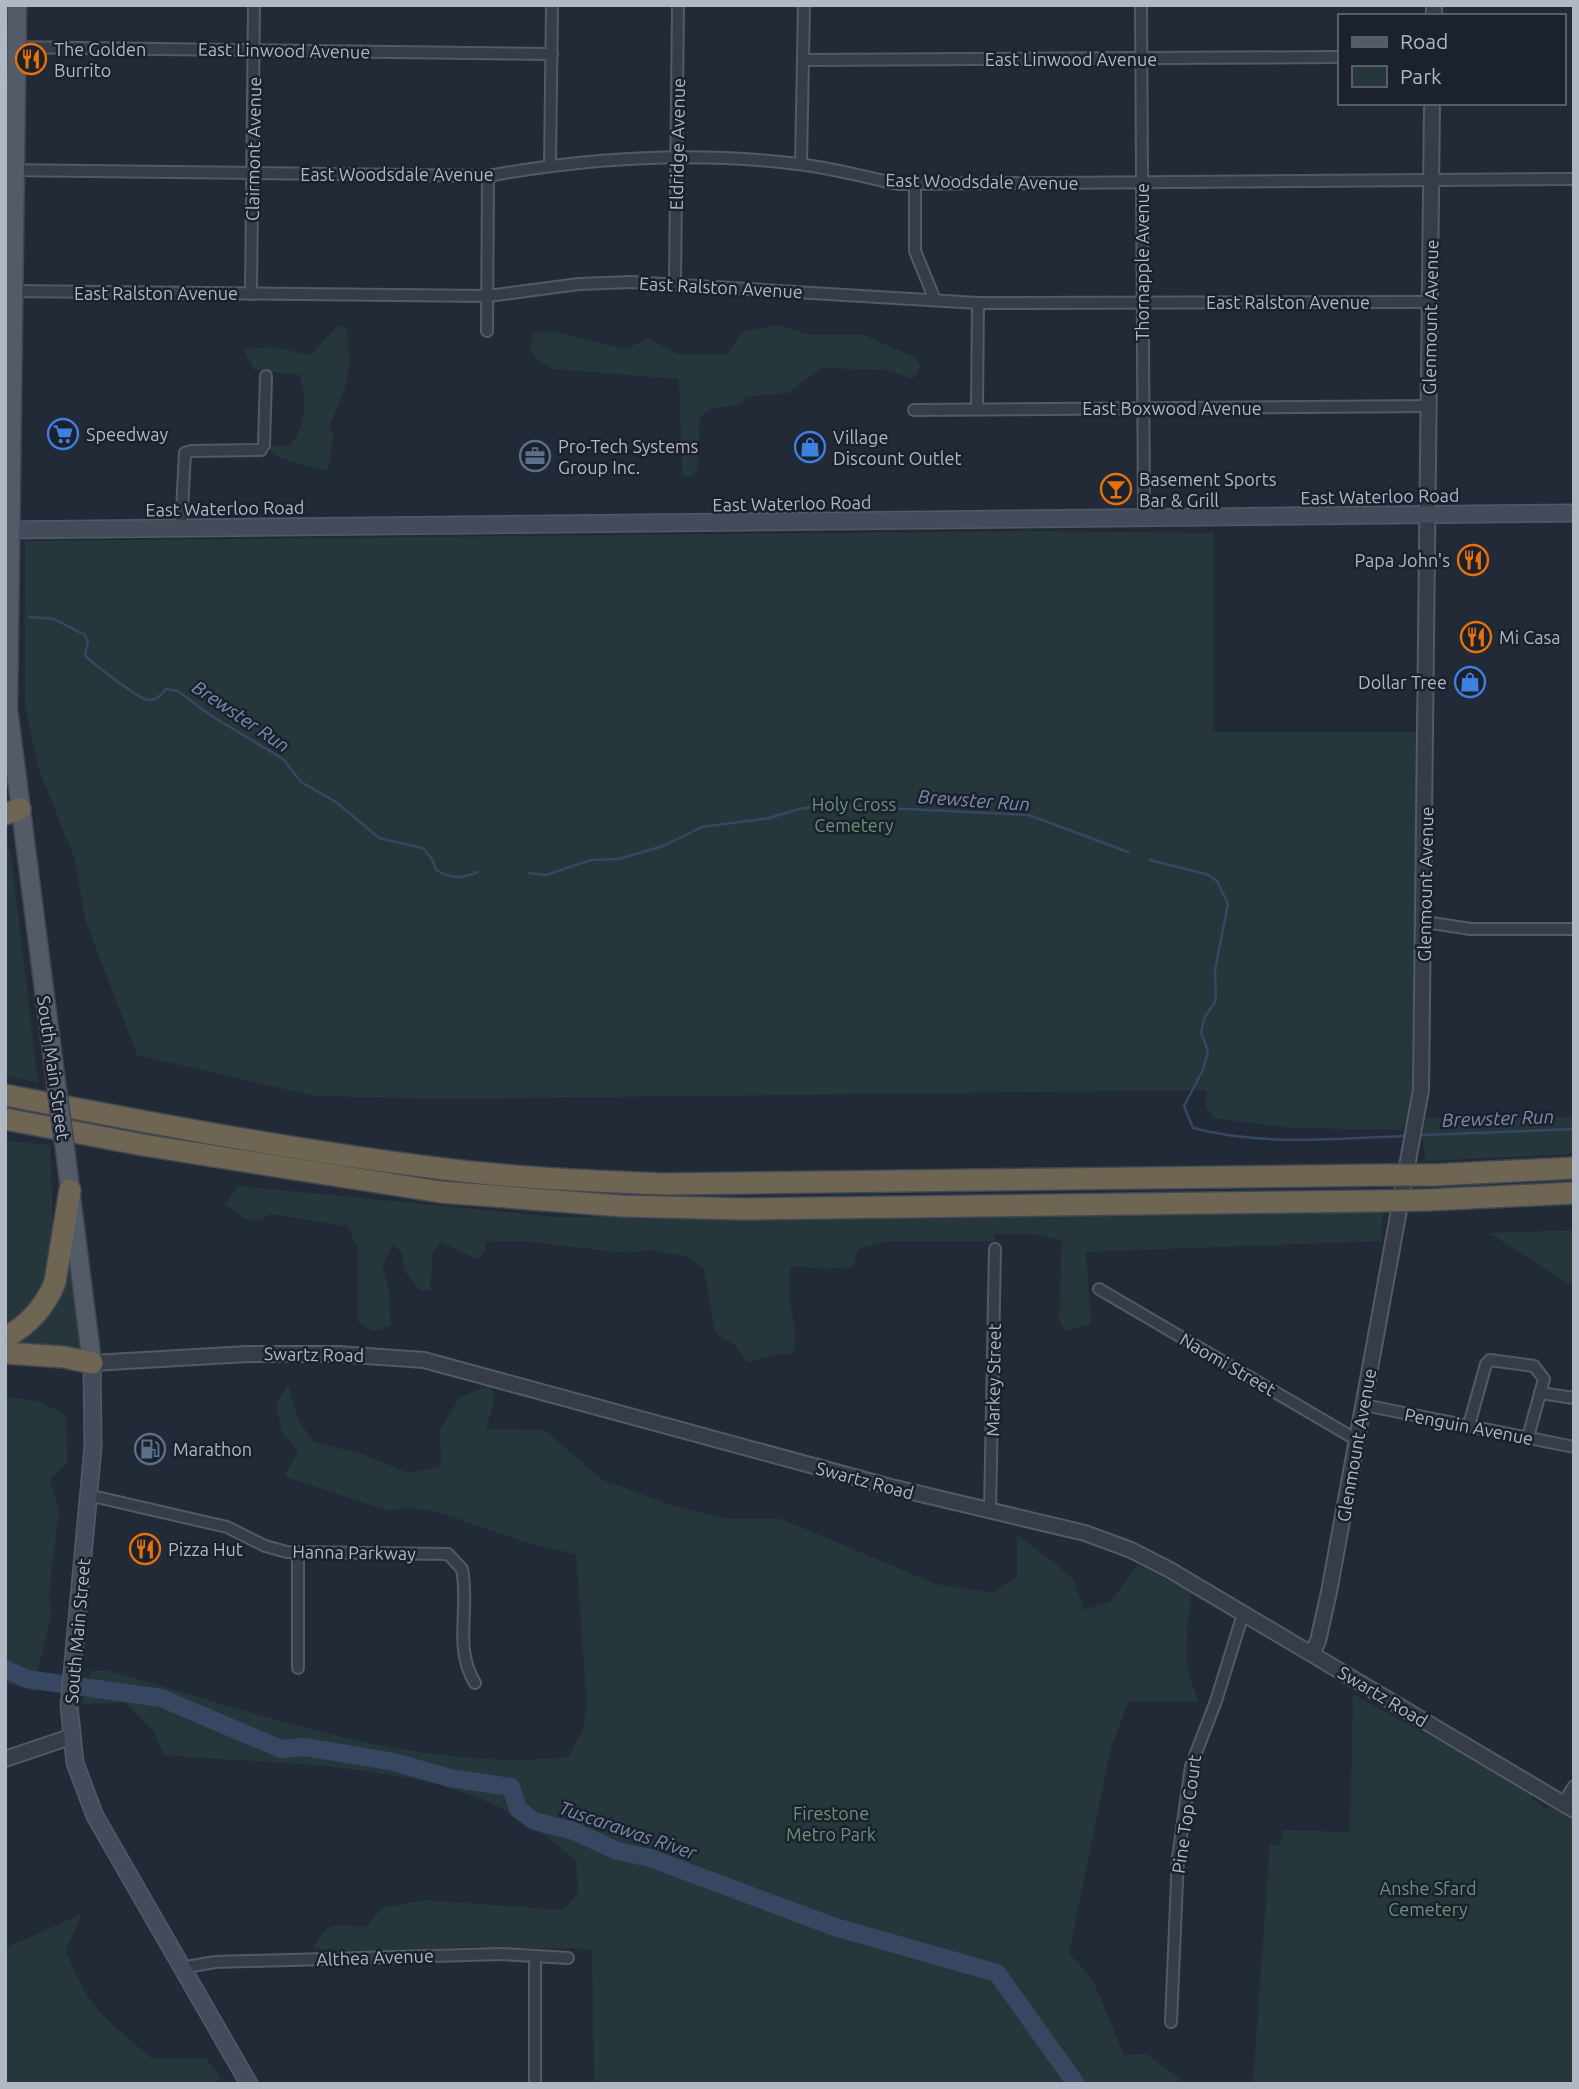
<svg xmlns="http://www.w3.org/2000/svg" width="1579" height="2089" viewBox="0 0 1579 2089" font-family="Ubuntu,sans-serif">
<rect width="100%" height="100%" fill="#222a38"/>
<g fill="#25373a">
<path d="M338 325 347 330C349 350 351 368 345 387 341 402 333 414 329 430L334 432 328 471C324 471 279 458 275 455 274 455 268 447 267 446H289C307 428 306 398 300 375L254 370 244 349 272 347 311 355Z"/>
<path d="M778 325 810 335H864L914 357 921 366 913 379 887 370 821 368 788 393 745 397 742 404 709 409 700 418 697 470 688 478 682 474 679 379 553 369 538 360 530 350 534 333 551 331 627 349 647 338 677 354 726 355 743 332Z"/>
<path d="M1041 531 1214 533 1213 732H1419L1417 1043 1412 1102 1402 1130 1290 1128 1214 1118 1206 1106 1207 1090 440 1099 315 1096 137 1055 85 919 75 860 38 767 25 705V541Z"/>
<path d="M5 839 11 854 38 1083 5 1075Z"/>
<path d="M1574 1117V1154L1426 1161 1422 1140 1425 1118Z"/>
<path d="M5 1141 50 1145C51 1181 58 1267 42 1297 36 1309 16 1320 5 1329Z"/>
<path d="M239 1186 556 1217 1383 1211 1381 1241 1086 1252 1091 1324 1066 1331 1059 1320 1062 1241 1033 1234H995L994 1241H888L858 1249 853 1267 826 1269 791 1266C783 1295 800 1324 793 1354H777L748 1363 735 1345 715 1333 704 1269 688 1257 653 1250 626 1253 521 1241 485 1242 486 1252 477 1259 441 1242 433 1252 430 1290H420L405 1272 402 1254 394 1244 382 1264 389 1292 391 1326 373 1331 358 1322V1249L347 1226 270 1214C251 1229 242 1217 225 1204Z"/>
<path d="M1574 1230V1287L1489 1233Z"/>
<path d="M65 1265H69L82 1351 5 1345Z"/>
<path d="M288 1385 299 1421 314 1442 362 1454 409 1473 441 1466 440 1430 460 1397 490 1385 495 1398 486 1429 544 1430 603 1480 674 1506 727 1519H781L936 1584 992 1593 1017 1576V1534L1073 1578 1084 1610 1111 1601 1138 1565 1192 1592C1186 1635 1181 1661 1199 1702L1129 1701 1111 1747 1069 1953 1093 1980 1124 2055 1147 2054 1186 2084H594L592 1949 465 1947 345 1953 313 1948C328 1920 337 1924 366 1927L382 1908 425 1900 563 1910 578 1893 576 1861C551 1839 523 1818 492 1804 399 1761 266 1764 164 1755L153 1730 125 1703 82 1704 91 1671 106 1670C254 1711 412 1773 568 1757L582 1732 587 1707 576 1554 530 1544 441 1513 409 1507 389 1511 284 1476 298 1452 282 1432 276 1405Z"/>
<path d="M5 1397 38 1401 66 1415 67 1463 50 1479 59 1512 49 1593 51 1617 37 1674 38 1692 5 1683Z"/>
<path d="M1353 1694 1455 1750 1460 1748 1532 1793V1799L1547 1809 1550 1805 1574 1818V2084H1253L1270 1845H1280L1283 1830 1350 1832Z"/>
<path d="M82 1914 66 1950C87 2008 106 2019 151 2058H206L221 2078 212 2084H5V1948Z"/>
</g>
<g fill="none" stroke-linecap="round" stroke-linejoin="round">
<g stroke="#384761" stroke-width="2.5">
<path d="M30 617 54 619 85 635 88 642 85 655C89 661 139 699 148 700 156 701 161 695 166 689L178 691 210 715 283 759 301 782 336 802 379 838 423 848 432 859 436 870C452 879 461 879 478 872"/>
<path d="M1150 860 1206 874 1217 881 1228 904 1215 970 1216 1000 1205 1017 1201 1032 1208 1051 1203 1070 1184 1106 1193 1128C1262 1146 1335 1139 1405 1136"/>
<path d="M529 873 546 875 591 860 619 859 663 846 702 827 769 818 799 809 827 805 1029 815 1128 852"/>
<path d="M1423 1135 1574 1129"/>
</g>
<path stroke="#384761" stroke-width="18" d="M5 1669 27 1679 161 1698 281 1749 304 1747 335 1752 394 1762 450 1778 511 1787 518 1809 534 1821 574 1831 617 1851 650 1858 835 1927 997 1973 1076 2084"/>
<g stroke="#535a66" stroke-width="14">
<g id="minor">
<path d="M1141 5 1144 518"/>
<path d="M5 47 552 54"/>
<path d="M803 60 1339 57"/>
<path d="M801 164 804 5"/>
<path d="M550 165 552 5"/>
<path d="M5 170 488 176C592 157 693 151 798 164 832 168 865 177 898 184L1574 179"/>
<path d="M915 184V251L935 300"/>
<path d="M675 282 678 5"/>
<path d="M10 291 488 296 579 284 631 282 978 303 1430 302"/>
<path d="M251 294 254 5"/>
<path d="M487 331 488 176"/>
<path d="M977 408 978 303"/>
<path d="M914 410 1429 406"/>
<path d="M181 528 185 453 191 451 261 450 264 445 266 376"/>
<path d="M1425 922 1471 929H1574"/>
<path d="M1099 1289 1357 1440"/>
<path d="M1540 1393 1574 1398"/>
<path d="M1364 1405 1574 1447"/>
<path d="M1469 1425 1486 1364 1490 1360 1534 1366 1544 1379 1528 1437"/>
<path d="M88 1495 227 1527 265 1546 287 1552 448 1554 462 1569C470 1608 453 1648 475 1683"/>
<path d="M990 1511 995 1249"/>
<path d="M298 1668V1552"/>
<path d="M1563 1803 1574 1786"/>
<path d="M535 1956V2084"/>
<path d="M181 1968 215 1962 502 1954 568 1958"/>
<path d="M1171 2022 1178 1857 1191 1766 1216 1701 1243 1614"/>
</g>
</g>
<g stroke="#535a66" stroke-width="18">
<g id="tertiary">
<path d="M1434 16V5"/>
<path d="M92 1363 248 1354H339L424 1360 891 1487 1085 1533 1131 1550 1170 1570 1574 1810"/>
<path d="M1312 1653 1318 1641 1329 1592 1421 1090 1432 103"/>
<path d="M5 1759 70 1737"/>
</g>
</g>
<g stroke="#535a66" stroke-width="19">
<g id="secondary">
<path d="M5 530 1574 513"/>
<path d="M92 1363 93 1447 69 1706 75 1763 95 1816 249 2084"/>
</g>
</g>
<g stroke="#3f4552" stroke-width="21">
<g id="primary">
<path d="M17 5 8 709 55 1075"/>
<path d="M65 1149 92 1363"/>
</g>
</g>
<g stroke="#404753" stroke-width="24">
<g id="motorway">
<path d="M5 814 20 809"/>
<path d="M5 1095C150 1123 297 1151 444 1169 517 1178 592 1181 665 1184L1382 1175"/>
<path d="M5 1119 143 1145 441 1192 622 1206 743 1209 1378 1201"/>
<path d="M1433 1175 1574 1168"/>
<path d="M1428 1200 1574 1193"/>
<path d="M5 1338C28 1325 45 1308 55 1282L70 1190"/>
<path d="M5 1353 64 1357 92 1363"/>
</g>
</g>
<use href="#minor" stroke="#363c48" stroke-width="10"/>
<use href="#tertiary" stroke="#363c48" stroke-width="14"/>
<use href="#secondary" stroke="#444b5b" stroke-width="16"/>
<use href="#primary" stroke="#545b68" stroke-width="18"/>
<use href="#motorway" stroke="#6e6553" stroke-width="21"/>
<g stroke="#3f4552" stroke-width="21" stroke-linecap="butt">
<path id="primary-bridge" d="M55 1075 65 1149"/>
</g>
<g stroke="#404753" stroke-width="24" stroke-linecap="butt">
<g id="motorway-bridge">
<path d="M1382 1175H1433"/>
<path d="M1378 1201 1428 1200"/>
</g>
</g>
<use href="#primary-bridge" stroke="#545b68" stroke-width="18"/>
<use href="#motorway-bridge" stroke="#6e6553" stroke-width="21"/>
</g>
<defs>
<g id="restaurant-ring" transform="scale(1.575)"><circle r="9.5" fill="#1b212d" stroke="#e8710a" stroke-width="1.5"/><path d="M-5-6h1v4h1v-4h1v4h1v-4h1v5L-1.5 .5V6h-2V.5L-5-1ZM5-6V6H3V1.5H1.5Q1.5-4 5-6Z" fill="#e8710a"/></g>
<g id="supermarket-ring" transform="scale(1.575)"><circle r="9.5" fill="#1b212d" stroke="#3f7fe0" stroke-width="1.5"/><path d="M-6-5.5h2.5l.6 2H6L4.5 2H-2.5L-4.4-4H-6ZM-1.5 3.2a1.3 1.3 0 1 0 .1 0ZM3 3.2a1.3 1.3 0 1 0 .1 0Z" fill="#3f7fe0"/></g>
<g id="shop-ring" transform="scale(1.575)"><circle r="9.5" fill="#1b212d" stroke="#3f7fe0" stroke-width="1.5"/><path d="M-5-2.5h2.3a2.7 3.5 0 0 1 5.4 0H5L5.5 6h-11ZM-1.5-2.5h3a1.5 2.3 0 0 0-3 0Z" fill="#3f7fe0"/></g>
<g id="office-ring" transform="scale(1.575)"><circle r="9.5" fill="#1b212d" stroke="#5c6f8a" stroke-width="1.5"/><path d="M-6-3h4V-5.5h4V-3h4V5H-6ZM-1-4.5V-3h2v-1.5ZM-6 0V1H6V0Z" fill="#5c6f8a"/></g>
<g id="bar-ring" transform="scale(1.575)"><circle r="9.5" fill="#1b212d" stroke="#e8710a" stroke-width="1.5"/><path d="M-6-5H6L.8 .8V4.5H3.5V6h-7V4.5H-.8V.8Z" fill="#e8710a"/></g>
<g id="fuel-ring" transform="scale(1.575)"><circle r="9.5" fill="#1b212d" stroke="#5c6f8a" stroke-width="1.5"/><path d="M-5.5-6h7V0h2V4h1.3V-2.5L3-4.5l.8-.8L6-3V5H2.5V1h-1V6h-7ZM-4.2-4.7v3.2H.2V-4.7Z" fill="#5c6f8a"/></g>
</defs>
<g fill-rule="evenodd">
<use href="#restaurant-ring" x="31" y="59"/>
<use href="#supermarket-ring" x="63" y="434"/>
<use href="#shop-ring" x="810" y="447"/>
<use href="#office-ring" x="535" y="456"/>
<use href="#bar-ring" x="1116" y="489"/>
<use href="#restaurant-ring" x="1473" y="560"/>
<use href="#restaurant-ring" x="1476" y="637"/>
<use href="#shop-ring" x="1470" y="682"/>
<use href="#fuel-ring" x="150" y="1449"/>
<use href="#restaurant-ring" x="145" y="1549"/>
</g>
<g text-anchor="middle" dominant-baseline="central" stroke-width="5" stroke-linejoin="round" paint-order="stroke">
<g font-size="18" fill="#b0b7c5" stroke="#1b212d" text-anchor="start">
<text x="54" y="49">The Golden<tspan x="54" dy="21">Burrito</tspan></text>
<text x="86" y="434">Speedway</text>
<text x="833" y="437">Village<tspan x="833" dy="21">Discount Outlet</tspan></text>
<text x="558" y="446">Pro-Tech Systems<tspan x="558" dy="21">Group Inc.</tspan></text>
<text x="1139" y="479">Basement Sports<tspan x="1139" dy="21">Bar &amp; Grill</tspan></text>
<text x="1450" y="560" text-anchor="end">Papa John's</text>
<text x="1499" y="637">Mi Casa</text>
<text x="1447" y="682" text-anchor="end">Dollar Tree</text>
<text x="173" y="1449">Marathon</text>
<text x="168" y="1549">Pizza Hut</text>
</g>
<g font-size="18" fill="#b0b7c5" stroke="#1b212d">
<text transform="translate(284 50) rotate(1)">East Linwood Avenue</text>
<text x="1071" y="59">East Linwood Avenue</text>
<text transform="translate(677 144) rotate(-89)">Eldridge Avenue</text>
<text transform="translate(253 149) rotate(-89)">Clairmont Avenue</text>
<text x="397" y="174">East Woodsdale Avenue</text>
<text transform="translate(982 181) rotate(1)">East Woodsdale Avenue</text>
<text transform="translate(1142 262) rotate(-90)">Thornapple Avenue</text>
<text transform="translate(721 287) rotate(3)">East Ralston Avenue</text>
<text x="156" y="293">East Ralston Avenue</text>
<text x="1288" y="302">East Ralston Avenue</text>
<text transform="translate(1430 317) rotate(-89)">Glenmount Avenue</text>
<text x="1172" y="408">East Boxwood Avenue</text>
<text transform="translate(1380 496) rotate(-1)">East Waterloo Road</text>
<text transform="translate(792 503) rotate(-1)">East Waterloo Road</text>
<text transform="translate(225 508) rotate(-1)">East Waterloo Road</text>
<text transform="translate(1425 884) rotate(-89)">Glenmount Avenue</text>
<text transform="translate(54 1068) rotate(82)">South Main Street</text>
<text transform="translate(314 1354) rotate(1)">Swartz Road</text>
<text transform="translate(1228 1364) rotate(30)">Naomi Street</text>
<text transform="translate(993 1380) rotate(-89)">Markey Street</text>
<text transform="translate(1469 1426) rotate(11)">Penguin Avenue</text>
<text transform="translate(1356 1445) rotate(-80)">Glenmount Avenue</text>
<text transform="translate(865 1480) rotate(15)">Swartz Road</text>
<text transform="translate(354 1552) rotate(1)">Hanna Parkway</text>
<text transform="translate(77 1631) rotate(-85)">South Main Street</text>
<text transform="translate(1383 1696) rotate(31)">Swartz Road</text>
<text transform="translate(1186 1814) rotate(-82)">Pine Top Court</text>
<text transform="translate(375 1957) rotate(-2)">Althea Avenue</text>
</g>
<g font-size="18" fill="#699476" stroke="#1b212d">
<text x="854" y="804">Holy Cross<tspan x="854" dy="21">Cemetery</tspan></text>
<text x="831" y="1813">Firestone<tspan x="831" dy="21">Metro Park</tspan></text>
<text x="1428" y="1888">Anshe Sfard<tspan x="1428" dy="21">Cemetery</tspan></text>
</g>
<g font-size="19" font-style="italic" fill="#7a8cab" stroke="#1b212d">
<text transform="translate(241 716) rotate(34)">Brewster Run</text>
<text transform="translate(974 800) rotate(4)">Brewster Run</text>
<text transform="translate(1498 1118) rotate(-2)">Brewster Run</text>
<text transform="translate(628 1830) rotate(19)">Tuscarawas River</text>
</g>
</g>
<rect width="1579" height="2089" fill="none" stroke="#b0b7c5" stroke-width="14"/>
<rect x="1338" y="14" width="228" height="91" fill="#1b212d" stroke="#575d6a" stroke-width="2"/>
<rect x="1352" y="37" width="35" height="10" fill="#545b68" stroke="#575d6a" stroke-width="2"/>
<text x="1400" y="49" font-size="21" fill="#b0b7c5">Road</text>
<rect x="1352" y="66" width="35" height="21" fill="#25373a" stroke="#575d6a" stroke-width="2"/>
<text x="1400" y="84" font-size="21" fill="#b0b7c5">Park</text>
</svg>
